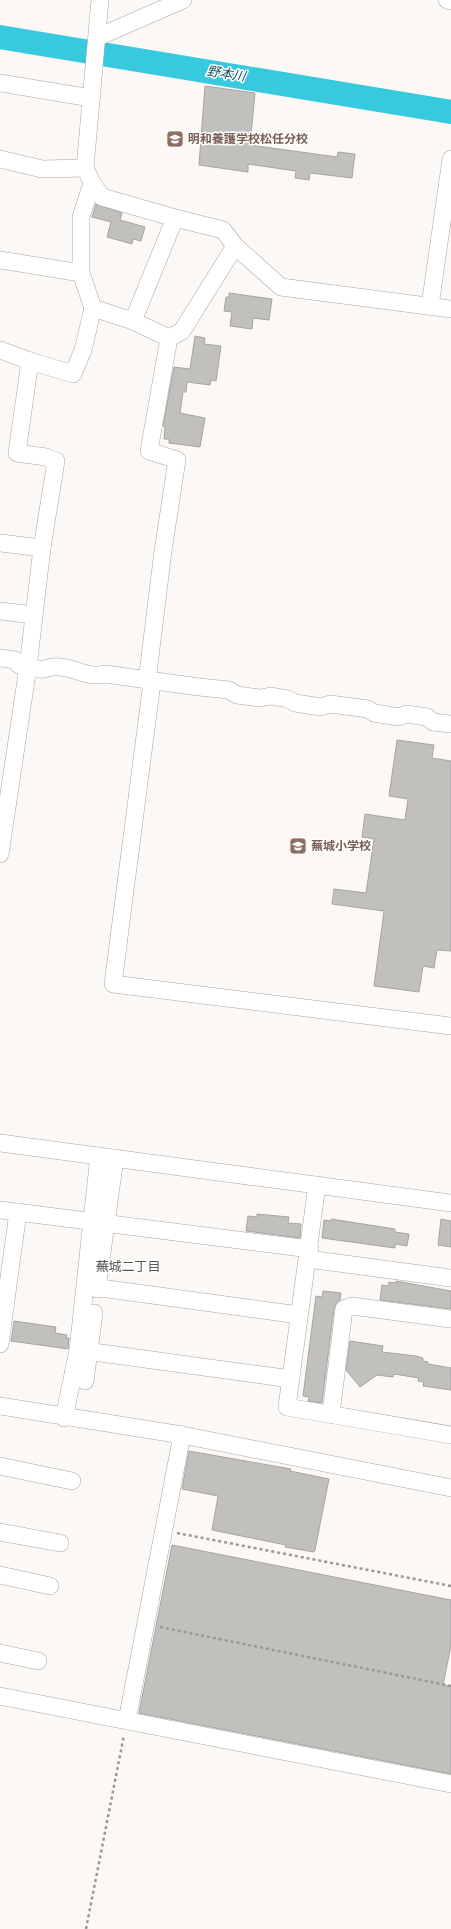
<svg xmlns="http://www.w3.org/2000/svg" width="451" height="1929" viewBox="0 0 451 1929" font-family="Spectral,'Noto Sans JP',serif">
<rect width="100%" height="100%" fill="#fbf8f5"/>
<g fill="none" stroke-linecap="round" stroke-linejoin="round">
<path stroke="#37cade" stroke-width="24" d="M0 37 451 112"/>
</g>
<g fill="#c2c0bd" stroke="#a7a5a2">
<path d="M205 86 255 93 250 145 337 157 338 152 355 154 352 178 310 173 309 180 295 178 296 171 248 164V172L199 165Z"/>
<path d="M96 204 122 213 120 220 145 227 141 241 133 239 132 244 107 237 111 222 92 217Z"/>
<path d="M229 293 272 299 269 320 253 318 252 329 230 326 232 312 224 311 226 297H229Z"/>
<path d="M195 336 205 338 204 344 221 346 216 381 211 380 210 385 187 382 186 392H183L180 413 205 418 200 447 169 443V439H164L165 427 163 426 174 367 190 369Z"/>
<path d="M397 740 434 745 432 758 451 761V951L437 950 434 968 423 966 419 992 374 986 384 911 332 904 334 889 366 893 374 839 362 837 365 814 405 820 408 799 389 796Z"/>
<path d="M257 1214 289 1217 288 1223 301 1224 300 1238 246 1231 248 1216 257 1217Z"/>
<path d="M331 1219 395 1229V1232L409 1234 407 1246 395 1244V1248L322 1238 324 1220 331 1221Z"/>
<path d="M441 1219 451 1221V1247L438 1245Z"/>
<path d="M396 1281 451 1291V1309L380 1300 382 1285 388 1286 389 1282 396 1283Z"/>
<path d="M323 1291 341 1293 340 1300 334 1308 322 1403 308 1401 309 1397 303 1396 316 1296 322 1297Z"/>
<path d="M14 1321 56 1327 55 1333 67 1335 66 1338H69L68 1349 11 1341Z"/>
<path d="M350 1341 383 1346 382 1352 416 1356 423 1358V1361L428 1362V1364L451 1368V1390L423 1386 424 1382 418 1381 419 1378 394 1374 393 1377 377 1375 360 1387 346 1370Z"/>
<path d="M189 1451 291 1469 290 1471 329 1479 315 1550 314 1552 285 1547 286 1545 212 1530 218 1496 182 1489Z"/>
<path d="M172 1545 451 1600V1646L443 1685 451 1686V1774L139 1713Z"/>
</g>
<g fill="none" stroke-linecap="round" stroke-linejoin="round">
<g stroke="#a8a6a3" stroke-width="18">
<g id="minor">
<path d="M100 0 85 168 92 183 102 197 175 218 223 230 235 246 281 287 451 309"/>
<path d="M447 0 451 1"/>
<path d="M98 37 183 0"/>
<path d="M0 83 91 98"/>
<path d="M0 159 42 169 85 168"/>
<path d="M92 183 81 217V273L93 308 133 321 169 338 149 451 177 460 163 551 147 681"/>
<path d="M0 260 81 273"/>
<path d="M430 306 451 159"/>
<path d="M133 321 175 218"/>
<path d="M169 338 182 331 235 246"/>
<path d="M0 350 30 361 73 374 83 350 93 308"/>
<path d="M30 361 17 453 46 457 56 461 42 548"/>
<path d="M0 543 42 548 28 667 0 854"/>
<path d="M0 611 33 615"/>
<path d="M0 658 15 660 19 665C27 667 36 670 44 669 47 669 50 667 53 667 72 665 86 679 105 674L199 687 229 690 237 695 260 698 271 696 288 699 295 703 321 707 330 704 368 709 374 713 399 717 406 714 427 717 433 722 451 724"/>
<path d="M152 682 113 984 451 1026"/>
<path d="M0 1143 451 1203"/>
<path d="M317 1185 287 1407 451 1435"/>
<path d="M0 1210 310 1249"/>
<path d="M308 1259 451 1278"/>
<path d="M86 1286 299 1315"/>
<path d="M97 1289 115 1158"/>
<path d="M0 1344 18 1212"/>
<path d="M79 1350 291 1379"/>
<path d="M85 1381 94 1313"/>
<path d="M0 1406 182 1435 451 1488"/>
<path d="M331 1414 344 1309 352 1306 451 1319"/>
<path d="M64 1418 78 1350 99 1156"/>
<path d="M0 1466 72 1481"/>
<path d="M0 1532 60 1543"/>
<path d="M0 1575 50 1586"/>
<path d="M0 1653 38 1661"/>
<path d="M0 1696 451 1784"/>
<path d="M127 1721 182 1435"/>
</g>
</g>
<g stroke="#9a9896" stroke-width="2.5" stroke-dasharray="3 3" stroke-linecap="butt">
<path d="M177 1533 451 1586"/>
<path d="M160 1627 451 1686"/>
<path d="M86 1929 124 1735"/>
</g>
<use href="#minor" stroke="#fff" stroke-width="17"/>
</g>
<defs>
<g id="school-square" transform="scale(0.9)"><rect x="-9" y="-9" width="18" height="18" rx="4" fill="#8d6e63" stroke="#fff"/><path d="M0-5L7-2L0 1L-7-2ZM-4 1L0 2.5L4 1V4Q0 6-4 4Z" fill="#fff"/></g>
</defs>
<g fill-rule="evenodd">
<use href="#school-square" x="175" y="139"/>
<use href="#school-square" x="298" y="846"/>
</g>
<g text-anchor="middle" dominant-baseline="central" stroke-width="3" stroke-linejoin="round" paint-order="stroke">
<g font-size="12" font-weight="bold" fill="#785e54" stroke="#fff" text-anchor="start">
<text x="188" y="139">明和養護学校松任分校</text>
<text x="311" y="846">蕪城小学校</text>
</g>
<g font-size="13" font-style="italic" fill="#16525a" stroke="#fff">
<text transform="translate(226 74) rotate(9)">野本川</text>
</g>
<g font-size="13" fill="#595754" stroke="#fff">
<text x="128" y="1267">蕪城二丁目</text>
</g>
</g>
</svg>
